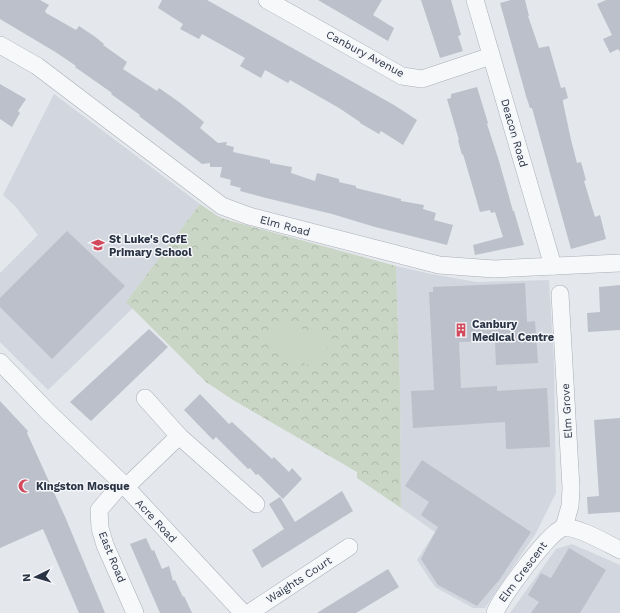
<svg xmlns="http://www.w3.org/2000/svg" width="620" height="613" viewBox="0 0 620 613" font-family="'Work Sans',sans-serif">
<defs>
<pattern id="park-crowns" width="20" height="18" patternUnits="userSpaceOnUse"><rect width="20" height="18" fill="#c9d6c5"/><path d="M2 6a3 3 0 1 1 6 0M12 15a3 3 0 1 1 6 0" fill="none" stroke="#adb8ab"/></pattern>
</defs>
<rect width="100%" height="100%" fill="#e4e7ec"/>
<g fill="#d2d6de">
<path d="M54 94 200 204 127 301 133 308 48 390 0 342V273L38 235 15 206 3 195Z"/>
<path d="M396 266 431 274 477 282 549 280 554 362 556 493 536 533 485 608H473L435 587 417 560 435 532 401 508 400 387Z"/>
<path d="M572 544 620 565V613H510L556 549Z"/>
</g>
<path fill="url(#park-crowns)" d="M200 204 216 215 224 219 396 266 400 387 401 508 357 478V472L233 400 206 382 126 302Z"/>
<path fill="#c9d6c5" d="M280 319 330 342 317 369 268 346Z"/>
<g fill="#bbc0ca">
<path d="M0 0H40L49 5 45 11 46 13 76 30 79 26 94 36 104 44 103 45 127 62 123 69 157 91 159 88 179 102 204 122 200 128 218 143 227 142 226 145 234 147 233 152 270 160V163L292 167 291 173 315 181 317 173 339 179V182L356 186V188L401 199V201L424 205 423 209 436 213 434 220 453 225 447 245 375 227 332 214 262 197 240 191 241 188 230 185 231 180 220 177 222 167H210V163L202 164 139 116 140 115 111 94 112 93 75 67 76 66 57 53 0 19Z"/>
<path d="M162 0H207L394 105 417 120 403 145 381 131 379 134 360 123V122L339 108 290 80 288 83 265 70 261 78 240 66 245 58 202 34 199 39 180 29 183 24 158 8Z"/>
<path d="M318 0H382L373 15 394 28 388 41Z"/>
<path d="M421 0H451L461 35 458 36 463 51 440 58Z"/>
<path d="M511 0H525L529 16H528L539 48 549 46 561 88 565 87 568 98 563 100V102L571 140 577 163 581 162 586 180 584 181 595 217 600 215 606 239 571 249 532 108H530L526 96 500 3Z"/>
<path d="M606 0H620V52L618 49 610 53 603 39 612 35 597 4Z"/>
<path d="M0 84 26 99 18 111 20 113 12 127 0 119Z"/>
<path d="M477 87 488 123 487 124 499 161 513 211H514L524 245 475 255 473 245 503 237 495 212 491 213 490 210 480 212 463 154 462 155 458 140H459L447 99 451 98V94Z"/>
<path d="M67 231 125 286 52 359 0 307V298Z"/>
<path d="M525 283 527 322 535 321 538 363 496 365 495 341 459 342 461 388 497 386V391L547 388 550 447 506 449 505 422 413 428 411 391 434 390 429 292H433V287Z"/>
<path d="M620 285V330L588 332 587 313 600 312 599 287Z"/>
<path d="M149 329 168 347 91 421 70 402Z"/>
<path d="M200 394 229 424 232 422 272 459 274 457 289 472 292 468 302 479 283 499 258 474 256 475 250 468 248 469 216 437 213 440 184 410Z"/>
<path d="M0 401 28 431 27 433 66 519 105 613H79L43 529 0 548Z"/>
<path d="M620 418V512L588 514 587 497 599 496 594 420Z"/>
<path d="M422 460 531 532 500 579 477 606 438 585 421 559 438 527 421 515 429 502 405 486Z"/>
<path d="M342 491 353 511 262 568 252 550 284 529 269 504 280 497 295 522Z"/>
<path d="M146 538 152 551 154 550 162 569 169 566 173 581 175 580 183 597 184 596 192 613H160L130 544Z"/>
<path d="M569 548 606 570 580 613H531L539 602 528 595 541 573 551 578Z"/>
<path d="M388 569 399 587 356 613H317Z"/>
</g>
<g fill="none" stroke-linecap="round" stroke-linejoin="round">
<g stroke="#a9aeb7" stroke-width="18">
<g id="minor">
<path d="M267 0 402 76 422 79 491 56"/>
<path d="M475 0 553 266"/>
<path d="M0 45 37 66 222 206 249 216 439 265 494 269 620 263"/>
<path d="M560 294 571 488 570 506 564 527"/>
<path d="M0 362 48 412 122 483 243 613"/>
<path d="M145 398 179 436"/>
<path d="M122 483 99 510 100 528 105 545 135 613"/>
<path d="M125 488 179 436 256 504"/>
<path d="M249 613 349 547"/>
<path d="M495 613C499 600 551 529 563 528 576 525 608 544 620 550"/>
</g>
</g>
<use href="#minor" stroke="#f7f8fa" stroke-width="17"/>
</g>
<defs>
<g id="school-bare" transform="scale(1.08)"><path d="M0-5L7-2L0 1L-7-2ZM-4 1L0 2.5L4 1V4Q0 6-4 4Z" fill="#d1495b" stroke="#f4f6f9" stroke-width="2.5" paint-order="stroke"/></g>
<g id="building-bare" transform="scale(1.08)"><path d="M-4-6H4V6H1V3H-1V6H-4ZM-2.5-4.3h1.7v1.8h-1.7ZM.8-4.3h1.7v1.8H.8ZM-2.5-1h1.7V.8h-1.7ZM.8-1h1.7V.8H.8Z" fill="#d1495b" stroke="#f4f6f9" stroke-width="2.5" paint-order="stroke"/></g>
<g id="mosque-bare" transform="scale(1.08)"><path d="M3.5-4.9A6 6 0 1 0 3.5 4.9A5 5 0 1 1 3.5-4.9Z" fill="#d1495b" stroke="#f4f6f9" stroke-width="2.5" paint-order="stroke"/></g>
</defs>
<g fill-rule="evenodd">
<use href="#school-bare" x="98" y="245"/>
<use href="#building-bare" x="461" y="330"/>
<use href="#mosque-bare" x="25" y="486"/>
</g>
<g text-anchor="middle" dominant-baseline="central" stroke-width="3" stroke-linejoin="round" paint-order="stroke">
<g font-size="11" fill="#2b3445" stroke="#f4f6f9">
<text transform="translate(365 54) rotate(28)">Canbury Avenue</text>
<text transform="translate(514 133) rotate(74)">Deacon Road</text>
<text transform="translate(285 226) rotate(15)">Elm Road</text>
<text transform="translate(567 411) rotate(-93)">Elm Grove</text>
<text transform="translate(156 521) rotate(47)">Acre Road</text>
<text transform="translate(112 557) rotate(68)">East Road</text>
<text transform="translate(523 572) rotate(-53)">Elm Crescent</text>
<text transform="translate(299 580) rotate(-33)">Waights Court</text>
</g>
<g font-size="11" font-weight="bold" fill="#2b3445" stroke="#f4f6f9" text-anchor="start">
<text x="109" y="239">St Luke's CofE<tspan x="109" dy="13">Primary School</tspan></text>
<text x="472" y="324">Canbury<tspan x="472" dy="13">Medical Centre</tspan></text>
<text x="36" y="486">Kingston Mosque</text>
</g>
</g>
<g transform="translate(36 577) rotate(265)" stroke="#f4f6f9" stroke-width="3" paint-order="stroke">
<path d="M0-3L7 15L0 10L-7 15Z" fill="#2b3445"/>
<text y="-6" font-size="11" font-weight="bold" text-anchor="middle" fill="#2b3445">N</text>
</g>
</svg>
